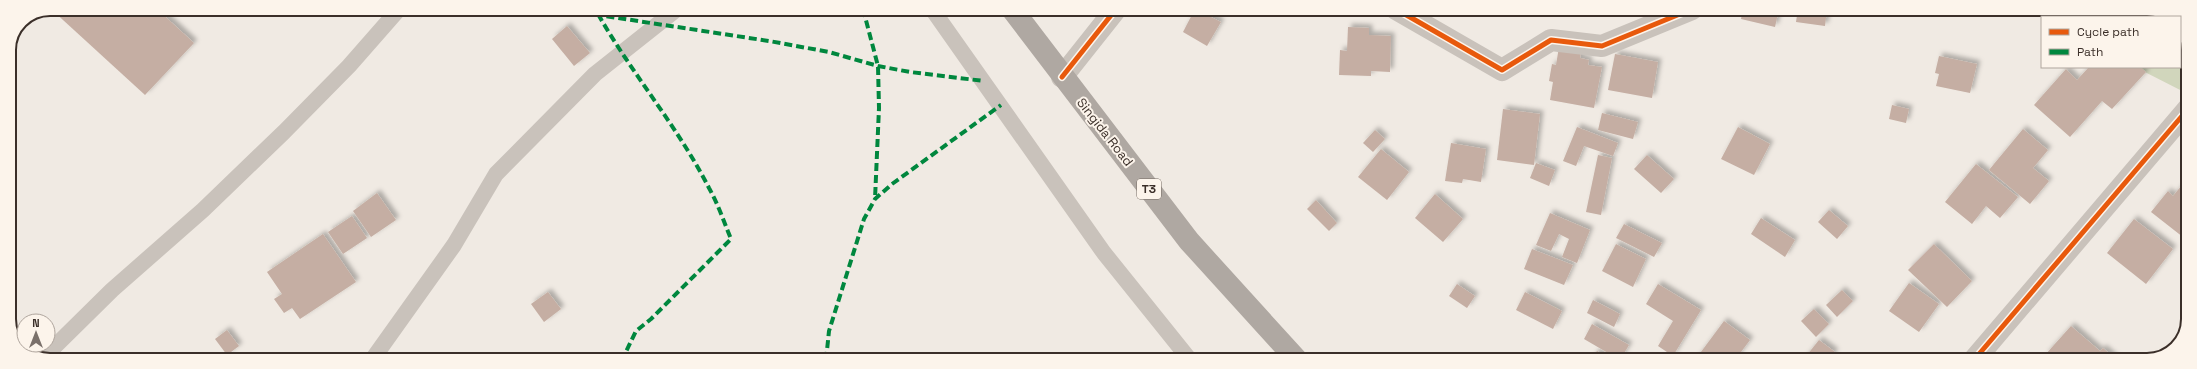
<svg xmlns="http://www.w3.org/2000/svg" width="2197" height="369" viewBox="0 0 2197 369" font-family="'Space Grotesk',sans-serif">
<defs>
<filter id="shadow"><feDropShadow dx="3.5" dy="-3.5" stdDeviation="2" flood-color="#0004"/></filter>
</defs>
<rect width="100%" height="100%" fill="#f0eae3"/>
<g fill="#d1d6bc">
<path d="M2044 9H2153L2168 17H2054Z"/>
<path d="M2180 29 2188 45V94L2135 67H2180Z"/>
</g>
<g fill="#c5aea3" filter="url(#shadow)">
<path d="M51 9H157L194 43 145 95Z"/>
<path d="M1195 9 1221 22 1207 46 1183 32Z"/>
<path d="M1743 9H1779L1775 27 1741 19Z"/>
<path d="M1798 9H1827L1825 26 1796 22Z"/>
<path d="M567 26 590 53 574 66 552 39Z"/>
<path d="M1348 27 1369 28V35L1391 36 1390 72 1371 71V76L1339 75 1340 50 1347 51Z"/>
<path d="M1559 47 1581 51 1580 58 1589 60 1588 65 1602 67 1594 108 1550 100 1553 82 1549 81 1552 64 1556 65Z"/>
<path d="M1615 54 1658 62 1652 98 1608 90Z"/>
<path d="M1939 56 1977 64 1970 93 1936 86 1939 74 1935 73Z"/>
<path d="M2089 67H2140L2146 72 2112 109 2102 101 2070 137 2034 105 2066 69 2077 80Z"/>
<path d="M1892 105 1909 109 1906 123 1889 119Z"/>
<path d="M1503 109 1540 114 1534 165 1497 160Z"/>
<path d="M1602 113 1638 122 1633 139 1598 130Z"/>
<path d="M1577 127 1618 143 1613 156 1584 146 1576 166 1563 161Z"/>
<path d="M1738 127 1770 144 1754 175 1721 159Z"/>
<path d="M2023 129 2048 150 2033 168 2049 181 2030 204 1989 170Z"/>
<path d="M1375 130 1385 139 1373 152 1363 143Z"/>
<path d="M1451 143 1486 149 1481 182 1463 179 1462 183 1445 181Z"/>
<path d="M1381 149 1409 172 1387 200 1358 177Z"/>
<path d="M1598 155 1612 158 1601 215 1586 212Z"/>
<path d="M1647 155 1674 179 1661 193 1634 169Z"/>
<path d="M1536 163 1555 170 1549 186 1530 178Z"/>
<path d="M1976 164 2018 197 2000 218 1986 206 1972 224 1945 202Z"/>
<path d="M2182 185 2188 190V241L2151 212 2168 191 2173 196Z"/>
<path d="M377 193 396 220 371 237 353 211Z"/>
<path d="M1435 194 1463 219 1443 242 1415 218Z"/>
<path d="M1316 200 1337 223 1329 231 1307 209Z"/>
<path d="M1829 210 1848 226 1837 239 1818 222Z"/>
<path d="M1550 213 1590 230 1577 263 1562 257 1569 239 1559 234 1551 251 1536 245Z"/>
<path d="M352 216 367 238 343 254 328 232Z"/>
<path d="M1761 218 1795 240 1785 257 1751 234Z"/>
<path d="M2134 219 2173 249 2146 284 2107 253Z"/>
<path d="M1624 224 1662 243 1654 257 1616 238Z"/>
<path d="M323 234 356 282 300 319 292 308 284 313 274 299 282 294 267 272Z"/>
<path d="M1616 244 1646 259 1633 287 1602 271Z"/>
<path d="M1934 244 1972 281 1947 307 1908 270Z"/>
<path d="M1532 249 1573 265 1564 285 1524 269Z"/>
<path d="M1909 283 1939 304 1919 332 1889 311Z"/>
<path d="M1457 284 1475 296 1467 308 1449 296Z"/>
<path d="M1658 284 1701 310 1673 356 1658 346 1673 321 1646 304Z"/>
<path d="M1842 290 1853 301 1837 317 1826 305Z"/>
<path d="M548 292 561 309 544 322 531 304Z"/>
<path d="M1525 292 1562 311 1553 329 1516 310Z"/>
<path d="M1593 300 1620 314 1614 327 1587 313Z"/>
<path d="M1814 309 1829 324 1816 337 1801 321Z"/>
<path d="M1724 321 1750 340 1735 360H1695Z"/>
<path d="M1592 324 1629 345 1620 360 1584 339Z"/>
<path d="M2071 326 2100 351 2103 348 2117 360H2051L2045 355Z"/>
<path d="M227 330 239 346 227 355 215 339Z"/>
<path d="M1819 340 1835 352 1829 360H1803Z"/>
<path d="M1597 351 1606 357 1605 360H1591Z"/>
</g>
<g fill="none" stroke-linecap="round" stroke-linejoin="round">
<g stroke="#c9c2bb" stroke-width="16">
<path d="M932 9 1104 253 1190 360"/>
<path d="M42 359 112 290 203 210 284 132 349 66 399 9"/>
<path d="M372 360 454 245 496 174 595 74 677 9"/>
</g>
<g stroke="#c9c2bb" stroke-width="22">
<path d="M1396 9 1502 70 1551 40 1602 46 1692 9"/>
<path d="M1062 77 1116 9"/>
<path d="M1974 360 2188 109"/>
</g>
<path stroke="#afa8a2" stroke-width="22" d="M1012 9 1189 241 1297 360"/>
<g stroke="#00873e" stroke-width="4" stroke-dasharray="8 4" stroke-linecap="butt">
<path d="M559 9 769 41 829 52 878 66 910 72 984 81"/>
<path d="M863 9 878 66 879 108 875 199"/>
<path d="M598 14C632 74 678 127 709 188 718 204 724 222 731 239L651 319 636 331 622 360"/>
<path d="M826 360 829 331 864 219 875 199 892 184 1001 105"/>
</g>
<g stroke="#fcf4eb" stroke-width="8">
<g id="cycleway">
<path d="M1396 9 1502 70 1551 40 1602 46 1692 9"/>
<path d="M1062 77 1116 9"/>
<path d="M1974 360 2188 109"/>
</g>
</g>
<use href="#cycleway" stroke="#e8590c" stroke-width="5"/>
</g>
<g text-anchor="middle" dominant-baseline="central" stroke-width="4" stroke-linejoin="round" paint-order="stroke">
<rect fill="#fcf4eb" stroke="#756a63" stroke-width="1" x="1137" y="179" width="24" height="20" rx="3"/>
<g font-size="12" font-weight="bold" fill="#3b2f29">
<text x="1149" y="189">T3</text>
</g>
<g font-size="13" fill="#3b2f29" stroke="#fcf4eb">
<text transform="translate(1105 132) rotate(52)">Singida Road</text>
</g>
</g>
<path d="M0 0H2197V369H0ZM50 16H2147A34 34 0 0 1 2181 50V319A34 34 0 0 1 2147 353H50A34 34 0 0 1 16 319V50A34 34 0 0 1 50 16Z" fill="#fcf4eb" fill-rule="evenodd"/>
<path fill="none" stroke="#3b2f29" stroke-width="2" d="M50 16H2147A34 34 0 0 1 2181 50V319A34 34 0 0 1 2147 353H50A34 34 0 0 1 16 319V50A34 34 0 0 1 50 16Z"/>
<rect x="2041" y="16" width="140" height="52" fill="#fcf4eb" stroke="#afa59d"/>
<rect x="2049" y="29" width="20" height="6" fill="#e8590c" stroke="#afa59d"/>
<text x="2077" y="36" font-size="12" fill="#3b2f29">Cycle path</text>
<rect x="2049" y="49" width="20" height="6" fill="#00873e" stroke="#afa59d"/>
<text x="2077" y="56" font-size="12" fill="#3b2f29">Path</text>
<g transform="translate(36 333)"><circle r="19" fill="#fcf4eb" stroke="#afa59d"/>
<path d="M0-3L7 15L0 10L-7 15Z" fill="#7a706a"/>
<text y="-6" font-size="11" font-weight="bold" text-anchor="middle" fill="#3b2f29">N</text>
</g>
</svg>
